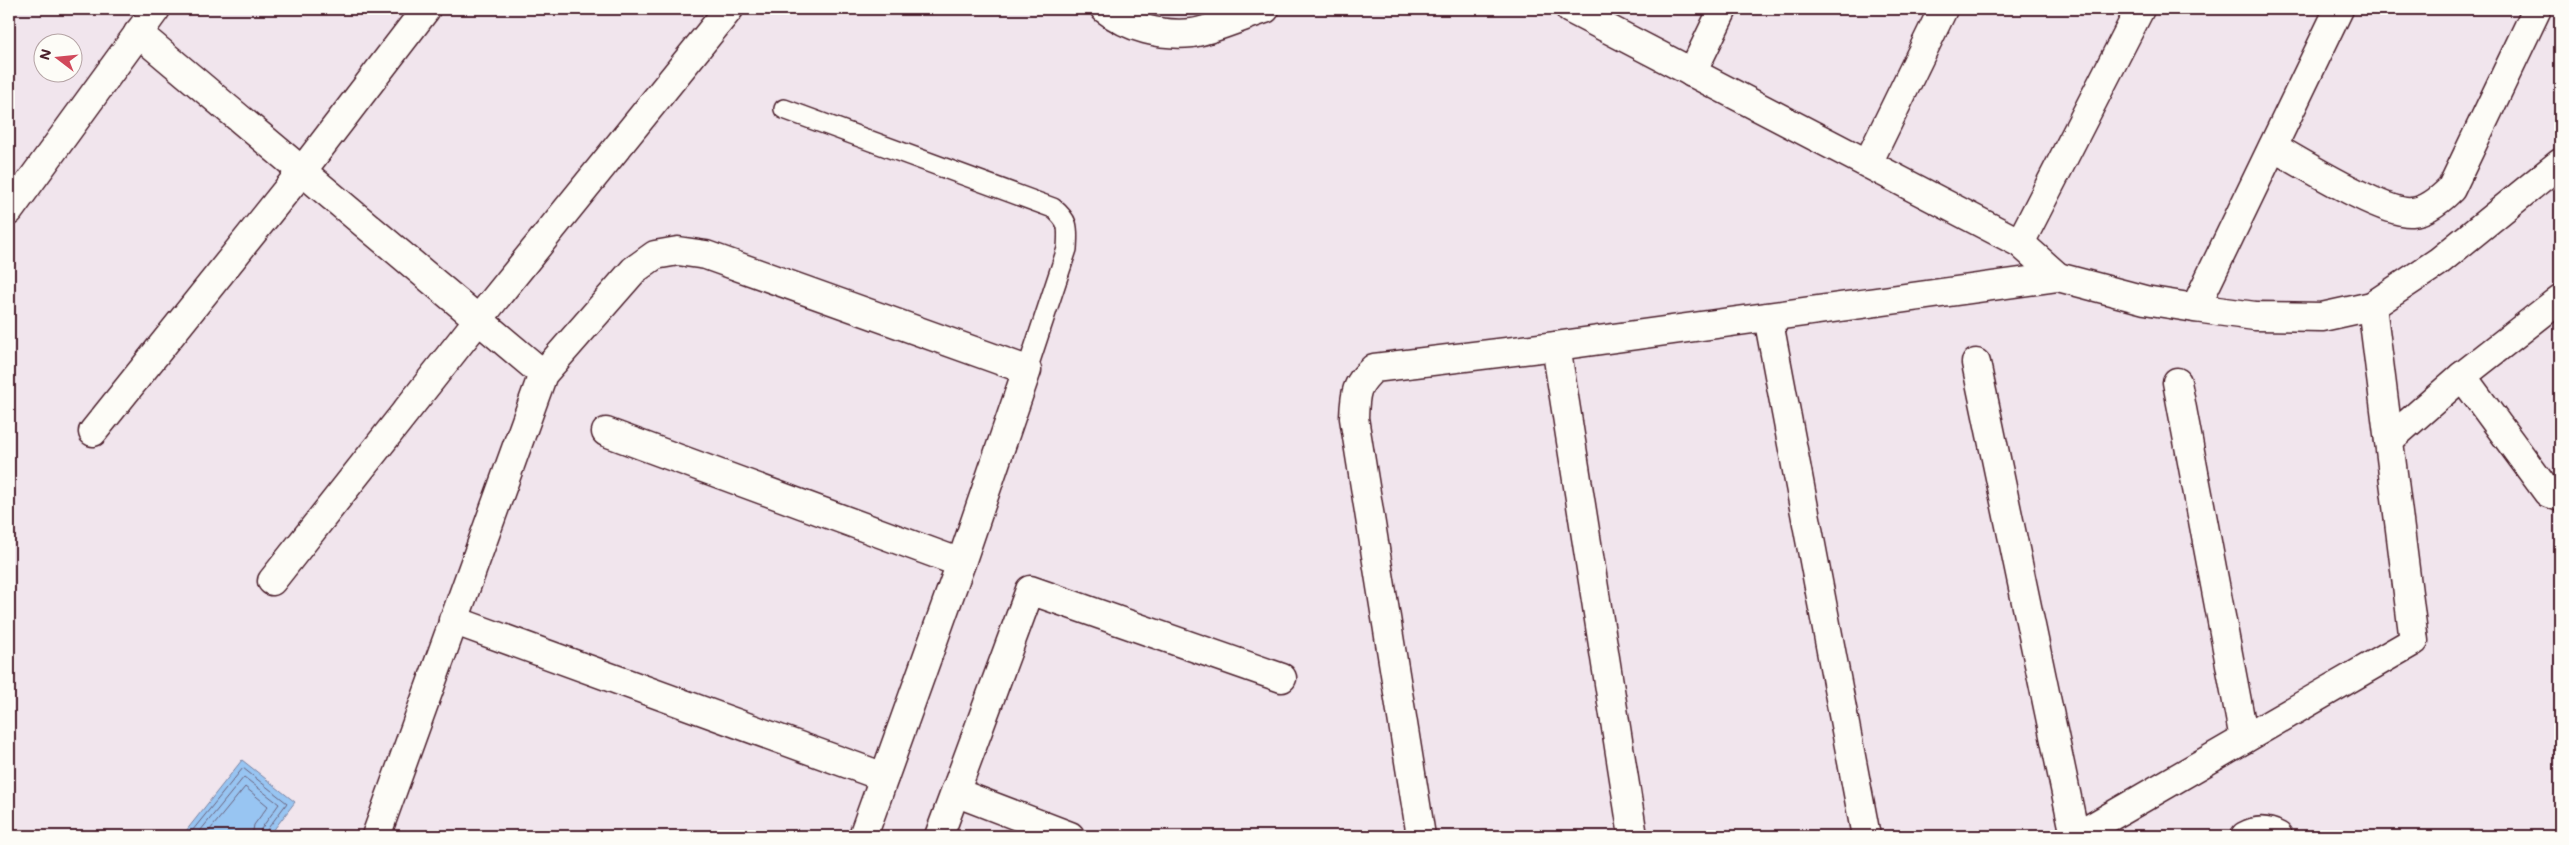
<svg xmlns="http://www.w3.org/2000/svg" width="2569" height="845" viewBox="0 0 2569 845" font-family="Mali,sans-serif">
<rect width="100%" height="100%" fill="#f1e5ed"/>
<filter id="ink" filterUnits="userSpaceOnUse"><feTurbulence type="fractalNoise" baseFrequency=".02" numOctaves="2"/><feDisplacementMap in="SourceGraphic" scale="10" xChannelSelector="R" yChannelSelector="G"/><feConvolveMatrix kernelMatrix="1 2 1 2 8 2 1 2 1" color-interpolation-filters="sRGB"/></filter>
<g filter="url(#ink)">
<path fill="#98c5f2" stroke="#7983a2" d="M242 760 295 802 269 836H182Z"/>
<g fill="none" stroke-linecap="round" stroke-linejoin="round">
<g stroke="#69617b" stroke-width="1">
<path d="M188 836 243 768 287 803 266 831 265 836"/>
<path d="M196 836 244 777 279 804 261 829 259 836"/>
<path d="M205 836 245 787 268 806 254 825 252 836"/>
</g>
<g stroke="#4a1f2b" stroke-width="22">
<path id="lane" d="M784 109 1053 208C1070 222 1068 228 1067 249L1027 370"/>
</g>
<g stroke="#4a1f2b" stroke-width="31">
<g id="street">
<path d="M1105 9C1129 28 1161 36 1192 33 1209 31 1246 15 1265 9"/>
<path d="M1570 9 2020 243 2058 277"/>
<path d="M138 33 543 374"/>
<path d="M1692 73 1723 9"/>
<path d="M2273 147C2300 162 2385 215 2412 212 2427 211 2441 199 2451 189L2537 9"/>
<path d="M1868 163 1943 9"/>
<path d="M9 211 156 9"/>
<path d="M2020 243 2140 9"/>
<path d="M2195 308 2339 9"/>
<path d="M1768 317 1866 836"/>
<path d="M1556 346 1633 836"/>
<path d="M1976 363 2075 836"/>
<path d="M2462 376 2548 493 2560 497"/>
<path d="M2177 382 2244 739"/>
<path d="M93 432 302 171 426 9"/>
<path d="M606 432 961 563"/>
<path d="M2389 440 2462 376 2560 299"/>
<path d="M272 581 478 320 729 9"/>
<path d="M453 620 884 777"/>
<path d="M955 792 1070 836"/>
<path d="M376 836 543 374 634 270 655 255 678 251 706 255 1027 370 961 563 863 836"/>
<path d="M939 836 1030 590 1282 678"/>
<path d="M1421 836 1354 418C1355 393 1355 385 1374 368L1556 346 2058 277 2145 300 2195 308 2255 316 2322 317 2372 306 2438 262 2560 163"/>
<path d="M2077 836 2414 641 2372 306"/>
<path d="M2245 836C2256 830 2267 830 2278 836"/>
</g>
</g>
<use href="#lane" stroke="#fdfcf7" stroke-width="19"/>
<use href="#street" stroke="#fdfcf7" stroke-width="28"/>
</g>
</g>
<rect width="2569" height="845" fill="none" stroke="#fdfcf7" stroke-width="30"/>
<rect x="15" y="15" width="2539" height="815" fill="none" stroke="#4a1f2b" stroke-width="2" filter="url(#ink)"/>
<g transform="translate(58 58) rotate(286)"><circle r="24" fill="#fdfcf7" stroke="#b5a4a5"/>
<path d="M0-4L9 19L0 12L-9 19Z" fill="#d1495b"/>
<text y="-8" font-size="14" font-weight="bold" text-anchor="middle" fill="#4a1f2b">N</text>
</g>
</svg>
